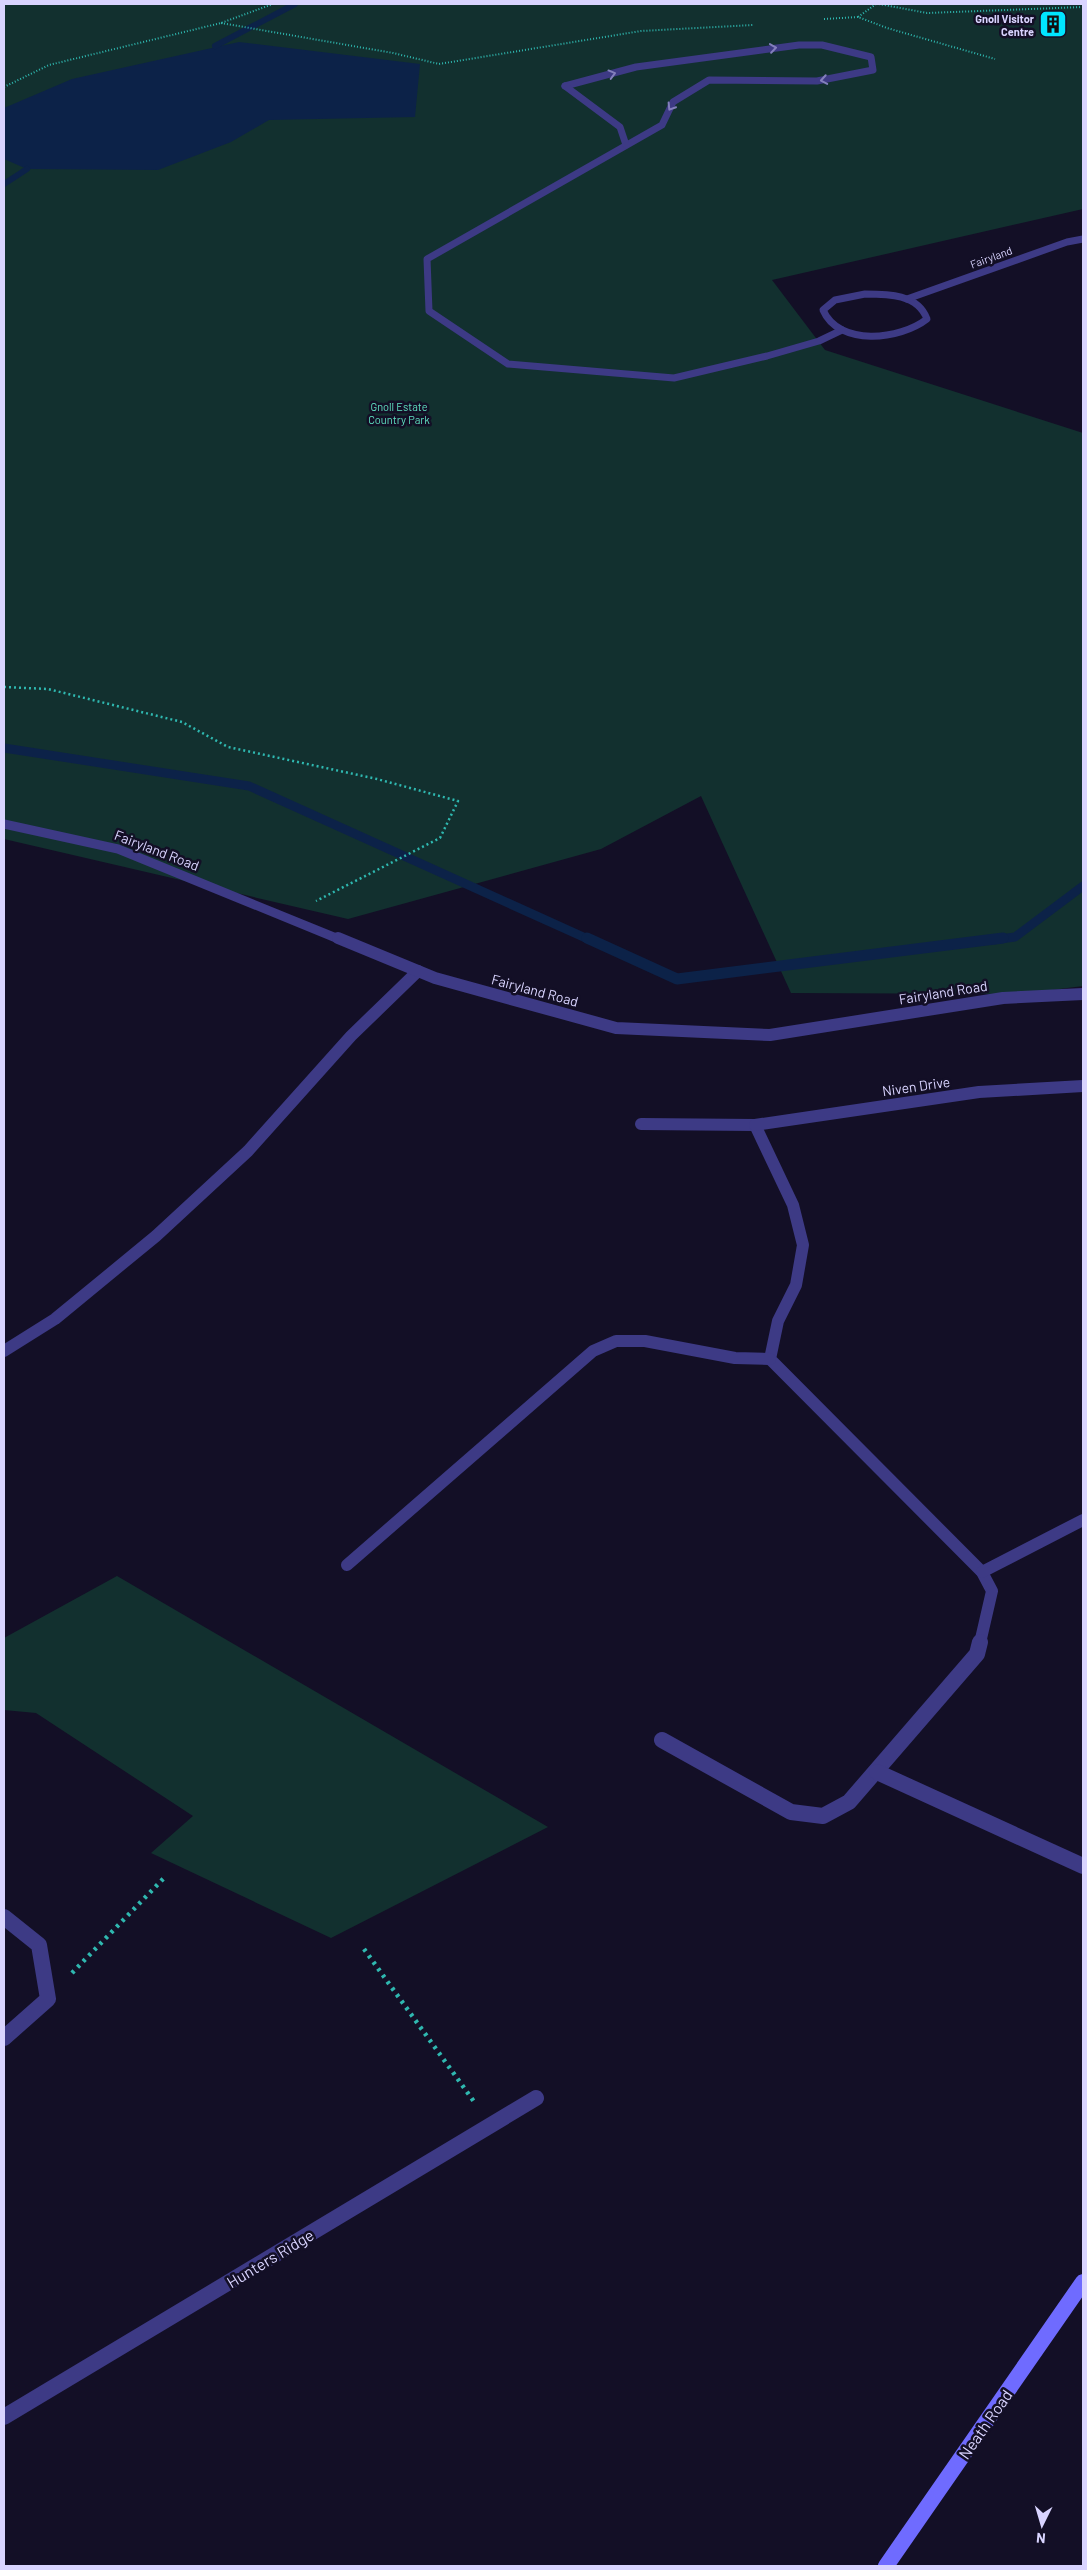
<svg xmlns="http://www.w3.org/2000/svg" width="1087" height="2570" viewBox="0 0 1087 2570" font-family="Barlow,sans-serif">
<rect width="100%" height="100%" fill="#130f26"/>
<g fill="#12302f">
<path d="M4 4H1083V209L772 280 825 350 1083 433V986L1021 994 791 993 701 796 601 849 348 919 4 839Z"/>
<path d="M117 1576 548 1827 331 1938 151 1853 193 1816 36 1713 4 1710V1638Z"/>
</g>
<path fill="#0c2248" d="M239 42 420 64 415 117 269 120 231 142 158 170 27 169 4 159V108L72 79Z"/>
<g fill="none" stroke-linecap="round" stroke-linejoin="round">
<g stroke="#0c2248" stroke-width="6">
<path d="M215 46 295 4"/>
<path d="M4 184 27 169"/>
</g>
<g stroke="#0c2248" stroke-width="9">
<path d="M4 748 249 786 590 940"/>
<path d="M993 940 1015 937 1083 886"/>
</g>
<path stroke="#0c2248" stroke-width="11" d="M587 938 677 979 1003 938"/>
<g stroke="#2fb8b0" stroke-width="2" stroke-dasharray="1 2" stroke-linecap="butt">
<path d="M876 4 858 17 887 28 995 59"/>
<path d="M879 4 927 13 1083 7"/>
<path d="M824 19 858 17"/>
<path d="M221 23 393 53 439 64 641 31 753 25"/>
<path d="M4 87 49 65 221 23 273 4"/>
</g>
<path stroke="#2fb8b0" stroke-width="2.5" stroke-dasharray="2 3" stroke-linecap="butt" d="M4 687 48 689 182 722 228 747 377 779 458 801 440 838 316 901"/>
<g stroke="#2fb8b0" stroke-width="4.5" stroke-dasharray="3 5" stroke-linecap="butt">
<path d="M364 1949 475 2103"/>
<path d="M72 1973 164 1878"/>
</g>
<g stroke="#3d3a85" stroke-width="7">
<path d="M565 86 636 67 799 45H822L871 57 873 70 817 81 709 80 673 102 662 125 427 259 429 311 508 364 674 378 767 356 819 341 842 330"/>
<path d="M565 86 620 127 626 145"/>
</g>
<g stroke="#3d3a85" stroke-width="12">
<path d="M641 1124 755 1125 793 1205 803 1245 796 1285 778 1321 770 1359 982 1572 992 1591 980 1643"/>
<path d="M4 1351 55 1319 156 1236 248 1151 351 1036 418 971"/>
<path d="M347 1565 593 1351 616 1341H645L735 1358 770 1359"/>
</g>
<g stroke="#3d3a85" stroke-width="16">
<path d="M662 1740 791 1812 823 1816 849 1802 977 1654 980 1642"/>
<path d="M877 1772 1083 1866"/>
</g>
<g stroke="#3d3a85" stroke-width="7">
<path d="M865 294C888 294 918 294 927 319 900 340 839 347 823 310L835 300Z"/>
<path d="M907 299 1067 242 1083 239"/>
</g>
<path stroke="#3d3a85" stroke-width="9" d="M4 824 118 849 341 940"/>
<g stroke="#3d3a85" stroke-width="12">
<path d="M338 938 435 978 616 1028 770 1035 1003 998 1083 994"/>
<path d="M755 1125 979 1092 1083 1086"/>
<path d="M982 1572 1083 1520"/>
</g>
<g stroke="#3d3a85" stroke-width="16">
<path d="M4 1917 39 1945 48 1999 4 2038"/>
<path d="M4 2417 536 2098"/>
</g>
<path stroke="#6f6bff" stroke-width="16" d="M886 2566 1083 2282"/>
</g>
<defs><path id="oneway-chevron" d="M-2-3.5L2.5 0L-2 3.5" fill="none" stroke-width="1.6" stroke-linecap="round" stroke-linejoin="round" transform="scale(1.25)"/></defs>
<g stroke="#837fbc">
<use href="#oneway-chevron" transform="translate(773 48) rotate(-8)"/>
<use href="#oneway-chevron" transform="translate(612 74) rotate(-15)"/>
<use href="#oneway-chevron" transform="translate(824 80) rotate(170)"/>
<use href="#oneway-chevron" transform="translate(671 107) rotate(122)"/>
</g>
<defs>
<g id="building-square" transform="scale(1.4375)"><rect x="-9" y="-9" width="18" height="18" rx="4" fill="#00e5ff" stroke="#130f26"/><path d="M-4-6H4V6H1V3H-1V6H-4ZM-2.5-4.3h1.7v1.8h-1.7ZM.8-4.3h1.7v1.8H.8ZM-2.5-1h1.7V.8h-1.7ZM.8-1h1.7V.8H.8Z" fill="#111"/></g>
</defs>
<g fill-rule="evenodd">
<use href="#building-square" x="1053" y="24"/>
</g>
<g text-anchor="middle" dominant-baseline="central" stroke-width="5" stroke-linejoin="round" paint-order="stroke">
<g font-size="11" font-weight="bold" fill="#d9d4ff" stroke="#130f26" text-anchor="end">
<text x="1034" y="18">Gnoll Visitor<tspan x="1034" dy="13">Centre</tspan></text>
</g>
<g font-size="11" fill="#d9d4ff" stroke="#130f26">
<text transform="translate(991 257) rotate(-20)">Fairyland</text>
</g>
<g font-size="11" fill="#5fe0c0" stroke="#130f26">
<text x="399" y="406">Gnoll Estate<tspan x="399" dy="13">Country Park</tspan></text>
</g>
<g font-size="14" fill="#d9d4ff" stroke="#130f26">
<text transform="translate(157 850) rotate(21)">Fairyland Road</text>
<text transform="translate(535 990) rotate(15)">Fairyland Road</text>
<text transform="translate(943 992) rotate(-9)">Fairyland Road</text>
<text transform="translate(916 1086) rotate(-8)">Niven Drive</text>
</g>
<g font-size="16" fill="#d9d4ff" stroke="#130f26">
<text transform="translate(270 2258) rotate(-31)">Hunters Ridge</text>
<text transform="translate(985 2424) rotate(-55)">Neath Road</text>
</g>
</g>
<rect width="1087" height="2570" fill="none" stroke="#d9d4ff" stroke-width="10"/>
<g transform="translate(1042 2525) rotate(185)" stroke="#130f26" stroke-width="4" paint-order="stroke">
<path d="M0-4L9 19L0 12L-9 19Z" fill="#d9d4ff"/>
<text y="-8" font-size="14" font-weight="bold" text-anchor="middle" fill="#d9d4ff">N</text>
</g>
</svg>
